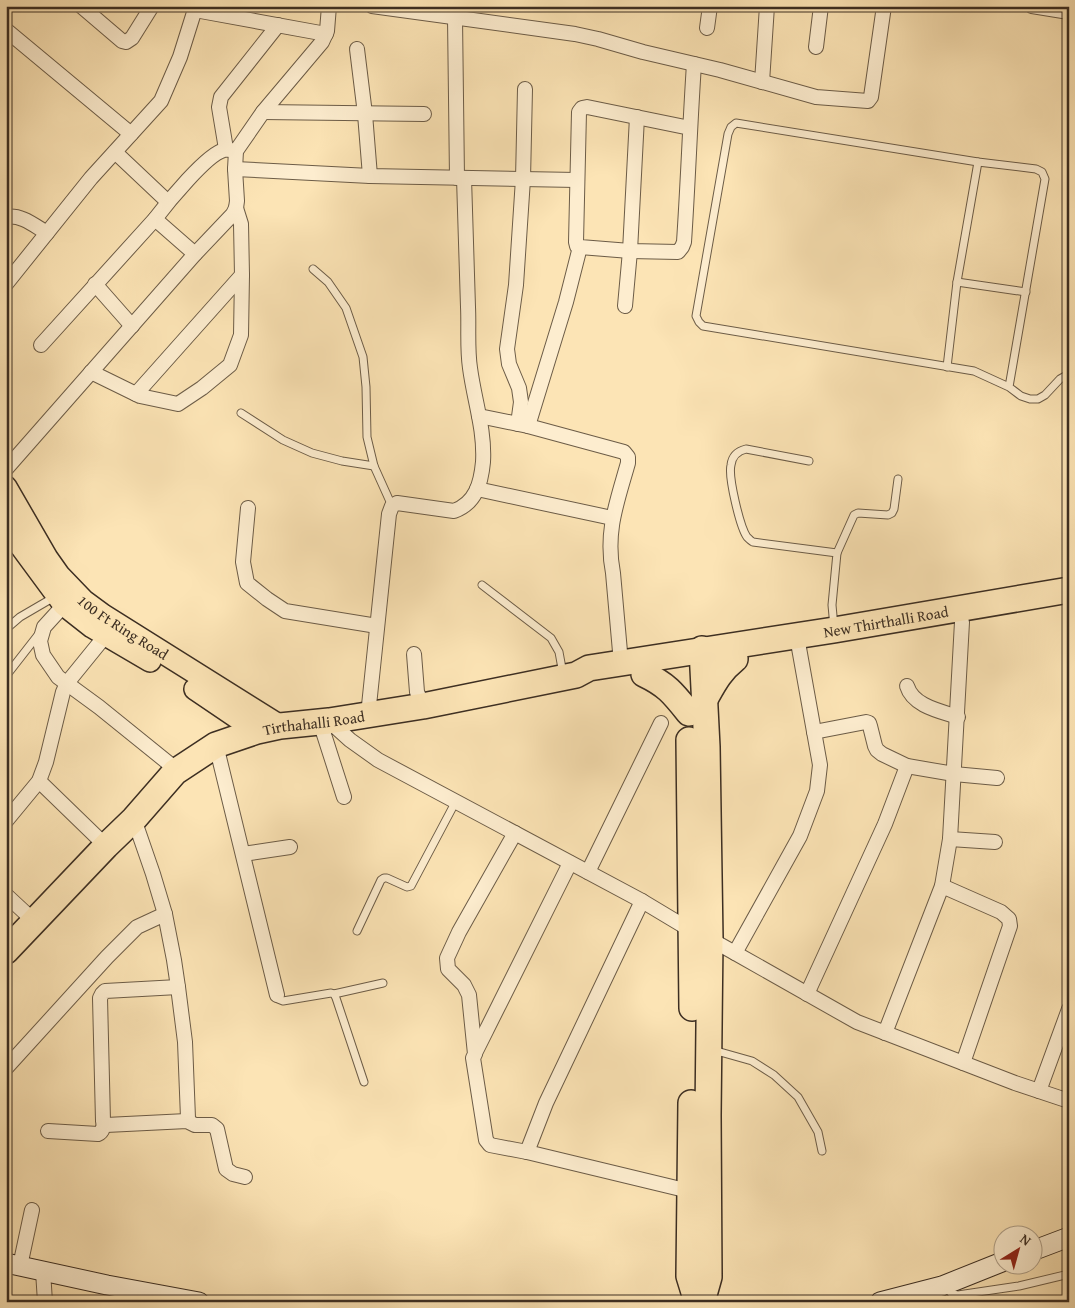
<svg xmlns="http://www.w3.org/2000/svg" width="1075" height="1308" viewBox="0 0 1075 1308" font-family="'Gentium Book Plus',serif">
<rect width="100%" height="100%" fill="#fce4b5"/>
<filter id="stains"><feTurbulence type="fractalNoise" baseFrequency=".004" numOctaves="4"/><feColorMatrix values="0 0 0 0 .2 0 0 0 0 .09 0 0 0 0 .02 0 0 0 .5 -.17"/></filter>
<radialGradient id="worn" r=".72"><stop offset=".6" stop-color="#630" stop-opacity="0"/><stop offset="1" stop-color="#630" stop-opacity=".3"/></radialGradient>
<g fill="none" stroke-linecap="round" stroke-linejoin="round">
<g stroke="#6c5c47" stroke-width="9">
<g id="lane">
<path d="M313 269 328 282 346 308 363 357 366 387 367 437 374 466 392 506"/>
<path d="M957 282 1026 292"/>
<path d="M947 367 957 282 978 162"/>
<path d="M1009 387 1045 179 1042 172 1036 169 978 162 736 123 731 127 728 134 696 316 699 322 703 326 974 371 1009 387 1021 396 1030 399H1038L1045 395 1060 379 1067 375H1069"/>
<path d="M241 413 283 440 312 453 342 461 374 466"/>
<path d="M809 461 746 449C738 451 732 456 731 465 728 477 740 527 747 537 749 539 751 541 753 542L837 553 832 605 834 627"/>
<path d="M837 553 854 515 858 513 888 515 892 513 894 509 898 479"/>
<path d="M482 585 551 638 559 652 563 674"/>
<path d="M6 629 20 617 56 596"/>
<path d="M6 676 38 635"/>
<path d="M357 931 381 880 384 878H387L407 887 411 886 456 801"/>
<path d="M334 994 383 983"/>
<path d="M277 995 278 999 283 1001 331 993 334 994 336 998 364 1082"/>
<path d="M713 1050 752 1061 774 1075 798 1097 818 1132 822 1151"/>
<path d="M945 1287 951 1293 958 1295 1019 1286 1069 1274"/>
</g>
</g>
<g stroke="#6c5c47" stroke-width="16">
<g id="street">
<path d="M81 6 122 41 126 42 132 38 152 6"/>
<path d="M372 6 575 34 598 39 643 52 720 70 816 97 868 101 871 97 884 6"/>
<path d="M1032 6 1069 12"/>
<path d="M195 10 326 34"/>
<path d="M455 18 457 178"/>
<path d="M707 28 710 6"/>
<path d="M6 30 131 134"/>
<path d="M816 47 821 6"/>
<path d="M357 49 365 114 370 176"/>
<path d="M762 82 767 6"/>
<path d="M263 112 424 114"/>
<path d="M690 128 587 107 582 108 579 112 576 242 577 246 580 247 630 251 678 252 682 247 684 242C688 183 690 123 694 64"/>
<path d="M226 149 219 107 221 97 278 25"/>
<path d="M115 152 168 202"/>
<path d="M235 169 370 176 577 180"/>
<path d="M6 217C21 214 35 226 47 233"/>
<path d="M155 219 195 254"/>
<path d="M6 284 91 178 161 101 180 57 196 6"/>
<path d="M95 284 132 326"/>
<path d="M625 306 630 251 637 117"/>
<path d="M41 345 155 219C167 203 207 154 224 150 228 149 232 150 236 151"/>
<path d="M91 372 140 396 178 404 202 388 230 365 241 335 242 275 241 224 236 208"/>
<path d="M136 394 242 275"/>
<path d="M479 416 528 426 624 452 628 457V463C617 502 605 532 613 573L621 663"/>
<path d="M518 424 521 402 519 388 509 364 507 349 516 285 523 179 525 89"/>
<path d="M528 426 566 302 580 247"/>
<path d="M6 469 195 254 233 214 236 208 237 201 235 169 236 151 263 112 322 42 327 31 329 6"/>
<path d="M477 489 612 518"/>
<path d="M248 508 243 562 247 583 267 599 285 611 377 626"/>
<path d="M64 605 44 627 40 641 43 655 58 677 99 707 177 770"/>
<path d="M414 654 417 692 423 706"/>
<path d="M907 686C913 706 940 711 958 717"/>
<path d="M368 715 389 514 392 506 397 503 454 511C476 503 481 483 483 462 485 430 474 399 470 368 467 348 469 327 468 307 467 264 465 221 464 178"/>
<path d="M329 721 350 740 378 760 642 901 692 931 710 939 735 953 857 1022 1015 1083 1069 1101"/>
<path d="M320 722 344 797"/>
<path d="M814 732 866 722 869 723 870 726 875 746 877 750 882 754 907 766 954 774 997 778"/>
<path d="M216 745 277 995"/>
<path d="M39 781 106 846"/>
<path d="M134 819 153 874 165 914 174 960 178 987 185 1042 188 1118 187 1121"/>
<path d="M6 821 39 781 46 762 63 692 67 683 106 635"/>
<path d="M515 833 459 932 447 958 448 969 464 985 469 995 475 1054 473 1058 486 1140 490 1145 527 1152 689 1191"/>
<path d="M950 839 995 842"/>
<path d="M243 854 290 847"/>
<path d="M588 872 661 723"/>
<path d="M942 886 1001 912 1009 919 1010 926 963 1063"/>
<path d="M6 895 34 921"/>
<path d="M735 953 800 836 817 791 820 765 799 648"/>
<path d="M807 994 885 824 907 766"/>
<path d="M885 1033 942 886 950 839 962 622"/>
<path d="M475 1053 570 863"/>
<path d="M6 1068 107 957 137 927 165 914"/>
<path d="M1039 1091 1069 1009"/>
<path d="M104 1124 106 1125 187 1121 195 1125H212L217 1129 226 1169 233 1174 245 1177"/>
<path d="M48 1131 98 1134C103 1132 104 1126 103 1121L100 998 102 994 105 991 178 987"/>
<path d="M527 1152 546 1103 642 901"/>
<path d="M20 1266 32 1210"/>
<path d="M43 1271 45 1302"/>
</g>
</g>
<g stroke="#3c2e22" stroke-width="21">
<g id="secondary">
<path d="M1032 1251 1069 1237"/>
<path d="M6 1263 107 1285 199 1302"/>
<path d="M880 1302 942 1286 1002 1262"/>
</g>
</g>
<g stroke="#3c2e22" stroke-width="24">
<g id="primary">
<path id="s1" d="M6 487 47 558 59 575 84 601 103 615 280 726"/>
<path d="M6 522 19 544 64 605 92 627 150 661"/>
<path d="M195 689 257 731"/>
</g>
</g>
<g stroke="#3c2e22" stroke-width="28">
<g id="highway">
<path d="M644 674C667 685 673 693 689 713"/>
<path d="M705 699C714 683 720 671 735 659"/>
<path d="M689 740 692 1008"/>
<path id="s2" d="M6 951 106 846 134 819 175 772 216 745 257 731 280 726 329 721 423 706 576 675 589 668 834 630 1069 590"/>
<path d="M691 1103 689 1276 697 1302"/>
<path d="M702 1302 709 1277 708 1115 710 939 707 747 702 649"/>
</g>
</g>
<use href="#lane" stroke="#fdedcf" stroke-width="7"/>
<use href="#street" stroke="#fdedcf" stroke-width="14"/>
<use href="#secondary" stroke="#fdedcf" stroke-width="19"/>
<use href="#primary" stroke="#fce4b5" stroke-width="21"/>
<use href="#highway" stroke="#fce4b5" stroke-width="25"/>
</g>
<g text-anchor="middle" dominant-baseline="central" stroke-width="5" stroke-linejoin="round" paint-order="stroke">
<g font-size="15" fill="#3c2e22" stroke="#fdedcf">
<text stroke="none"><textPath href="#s2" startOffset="978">New Thirthalli Road</textPath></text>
<text stroke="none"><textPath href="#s1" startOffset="186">100 Ft Ring Road</textPath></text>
<text stroke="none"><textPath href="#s2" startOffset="396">Tirthahalli Road</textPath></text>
</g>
</g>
<rect width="1075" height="1308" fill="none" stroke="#fce4b5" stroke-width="25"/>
<rect x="8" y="8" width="1060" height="1293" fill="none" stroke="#3c2e22" stroke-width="2.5"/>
<rect x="12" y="12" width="1050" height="1283" fill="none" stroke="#3c2e22"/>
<g transform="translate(1018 1250) rotate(37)"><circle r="24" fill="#fdedcf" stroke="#b0a18a"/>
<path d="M0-4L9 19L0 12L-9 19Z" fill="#8f2418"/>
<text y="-8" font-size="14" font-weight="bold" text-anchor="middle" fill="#3c2e22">N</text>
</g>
<rect width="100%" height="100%" filter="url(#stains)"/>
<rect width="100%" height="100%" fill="url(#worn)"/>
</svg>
